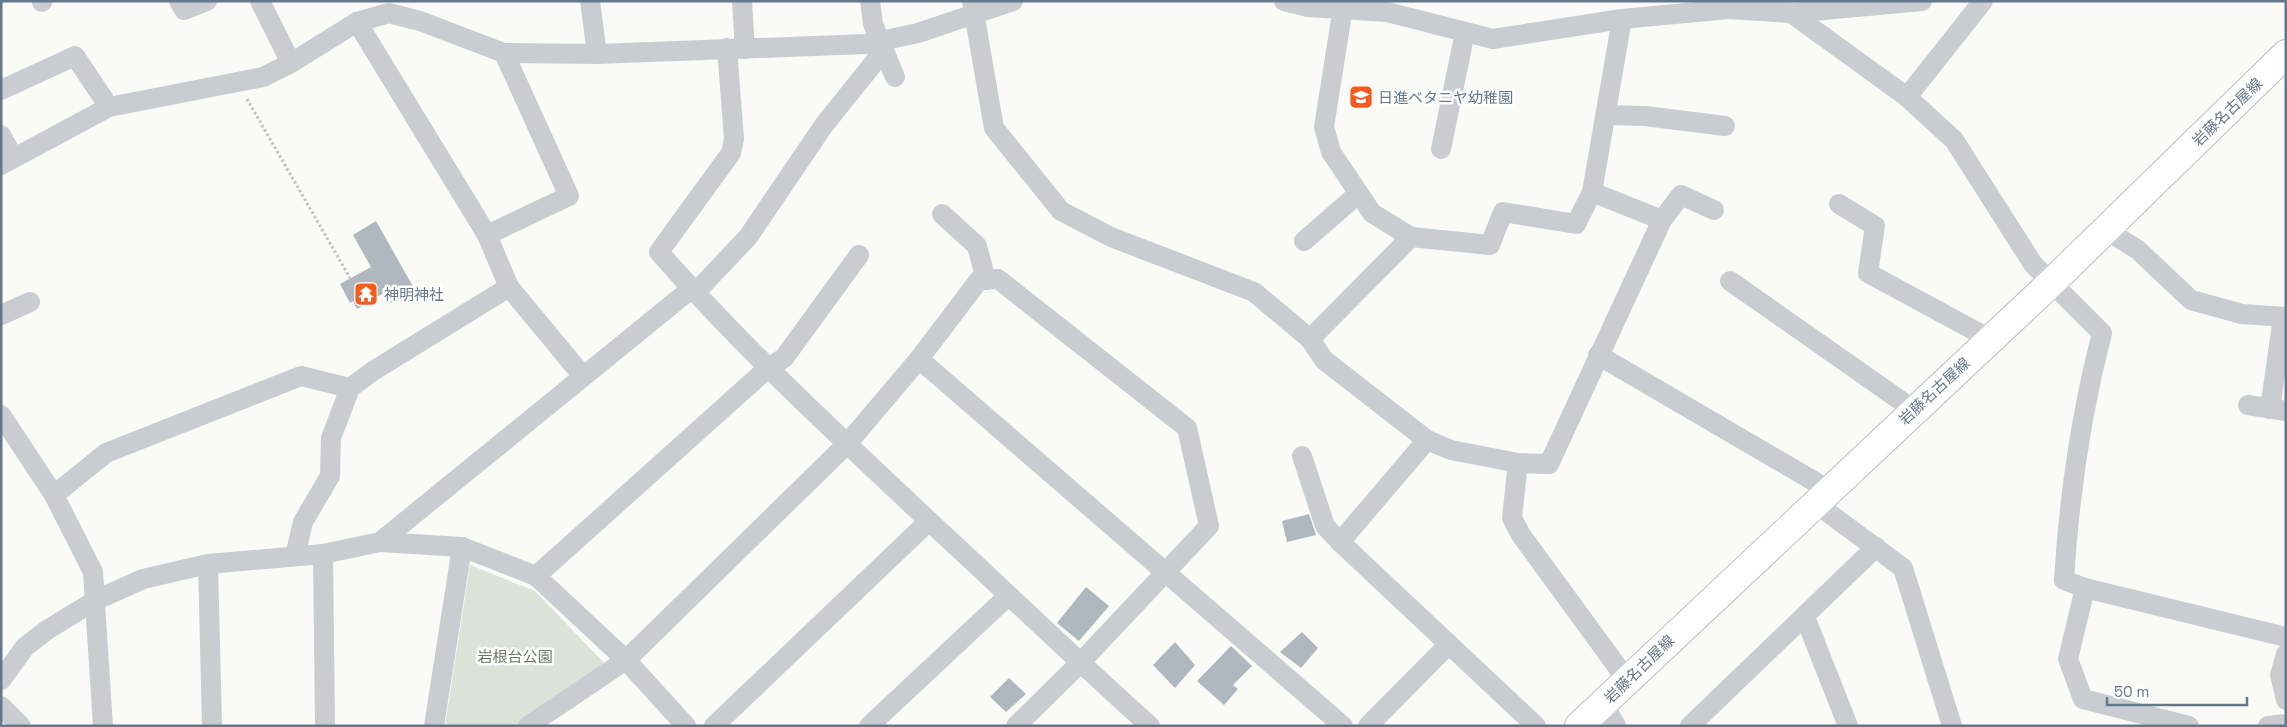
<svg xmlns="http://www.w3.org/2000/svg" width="2287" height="727" viewBox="0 0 2287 727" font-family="'Space Grotesk','Noto Sans JP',sans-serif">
<rect width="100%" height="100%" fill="#fafaf7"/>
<path fill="#dbe2d8" d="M470 565 535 591 607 666 519 726H445Z"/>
<g fill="#b0b8bf">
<path d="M376 221 415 290 391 303 385 292 357 309 353 301 350 303 340 284 371 267 353 235Z"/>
<path d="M1309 514 1316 535 1287 542 1282 521Z"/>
<path d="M1086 587 1109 606 1079 641 1057 623Z"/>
<path d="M1302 632 1318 648 1301 668 1280 652Z"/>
<path d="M1175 642 1195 665 1175 688 1153 665Z"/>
<path d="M1231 646 1252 666 1233 685 1238 689 1224 705 1197 681Z"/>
<path d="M1009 678 1026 694 1006 712 990 697Z"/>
</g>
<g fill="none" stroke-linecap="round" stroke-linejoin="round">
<g stroke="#bbc0c5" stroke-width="30">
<path id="secondary" d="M1579 726 2052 282 2286 54"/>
</g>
<path stroke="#c0c3c5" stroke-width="3" stroke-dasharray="2.5 2.5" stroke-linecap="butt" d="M247 99 350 278"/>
<g stroke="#c9cdd1" stroke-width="20">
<path d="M42 1V2"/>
<path d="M179 1 184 10 207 1"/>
<path d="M260 1 291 63"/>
<path d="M590 1 597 54"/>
<path d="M742 1 745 49"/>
<path d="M870 1 873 24 895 77"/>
<path d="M972 1 994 128 1061 211 1111 237 1254 292 1310 339 1324 360 1427 440 1451 450 1518 463 1549 464 1662 220 1592 192 1622 19"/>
<path d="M1284 1 1308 7 1387 12 1493 39 1622 19 1728 9 1791 13 1922 1"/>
<path d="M1760 1 1791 13 1907 97 1954 140 2033 264 2102 333C2081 414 2069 497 2064 580L2085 588 2286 637"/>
<path d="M357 22 487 235 509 287 582 375"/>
<path d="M727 48 734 139 731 153 659 252C743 348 837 434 929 521 1003 589 1075 659 1150 726"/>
<path d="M1 90 75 56 109 107"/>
<path d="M1907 97 1983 1"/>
<path d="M1605 115 1645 116 1725 126"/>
<path d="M1 135 13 157"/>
<path d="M1441 149 1465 32"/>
<path d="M1 165 109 107 263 77 291 63 357 22 389 13 420 21 504 53 597 54 867 44 918 33 1013 1"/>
<path d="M1839 204 1875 226 1868 273 1990 339"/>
<path d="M942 214 977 246 986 280"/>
<path d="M1662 220 1681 195 1714 210"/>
<path d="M2106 230 2138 250 2191 300 2242 314 2286 317"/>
<path d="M487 235 569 196 504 53"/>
<path d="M1411 237 1490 245 1503 212 1576 224 1592 192"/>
<path d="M1304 241 1358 194"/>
<path d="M1730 281 1914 410"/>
<path d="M695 293 748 237 824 125 877 59 884 54"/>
<path d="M1 315 30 302"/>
<path d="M1310 339 1411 237 1372 213 1331 152 1324 127 1344 1"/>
<path d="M1598 355 1829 490"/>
<path d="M919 359 1343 726"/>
<path d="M2248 405 2286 411"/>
<path d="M2270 409 2283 317"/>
<path d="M1 415 54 495 93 572 103 726"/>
<path d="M1302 456 1325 526 1340 542 1536 726"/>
<path d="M1518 463 1512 518 1521 535 1627 680"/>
<path d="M54 495 106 453 301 376 350 388"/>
<path d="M1815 503 1903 568 1952 726"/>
<path d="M380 542 691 289"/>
<path d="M1340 542 1427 440"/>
<path d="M323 554 325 726"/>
<path d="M295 556 303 522 330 476 331 438 350 388 373 371 509 287"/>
<path d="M208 564 212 726"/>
<path d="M536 576 768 368 784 358 859 255"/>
<path d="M2085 588 2068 659 2083 699 2189 726"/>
<path d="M1805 617 1848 726"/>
<path d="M2286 654 2280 675 2286 700"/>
<path d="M1 680 25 647 47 630 96 600 143 579 208 564 323 554 380 542 462 547 536 576 626 660 686 726"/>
<path d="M1603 703 1616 726"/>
<path d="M1 706 21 726"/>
<path d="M434 726 462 547"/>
<path d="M528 726 626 660 847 444 919 359 979 280 998 279 1187 428 1209 526 1080 663 1016 726"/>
<path d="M714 726 929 521"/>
<path d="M869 726 1008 596"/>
<path d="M1368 726 1449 644"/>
<path d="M1690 726 1876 547"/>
<path d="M2268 726 2286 724"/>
</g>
<use href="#secondary" stroke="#fff" stroke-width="28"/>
</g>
<defs>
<g id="school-square" transform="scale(1.25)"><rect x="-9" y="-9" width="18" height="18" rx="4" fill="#f25d1f" stroke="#fff"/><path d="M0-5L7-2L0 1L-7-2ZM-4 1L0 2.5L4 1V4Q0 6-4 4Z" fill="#fff"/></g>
<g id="temple-square" transform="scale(1.25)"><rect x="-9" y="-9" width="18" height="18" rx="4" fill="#f25d1f" stroke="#fff"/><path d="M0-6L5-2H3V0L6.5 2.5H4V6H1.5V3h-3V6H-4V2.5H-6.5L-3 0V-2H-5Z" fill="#fff"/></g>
</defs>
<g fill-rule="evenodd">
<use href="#school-square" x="1361" y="97"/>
<use href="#temple-square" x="366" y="294"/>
</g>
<g text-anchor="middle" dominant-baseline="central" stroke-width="5" stroke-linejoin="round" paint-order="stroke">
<g font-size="15" fill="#66788b" stroke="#fff" text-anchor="start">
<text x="1378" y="97">日進ベタニヤ幼稚園</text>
<text x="384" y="294">神明神社</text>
</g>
<g font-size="15" fill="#66788b" stroke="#fff">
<text transform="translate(2227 112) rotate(-44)">岩藤名古屋線</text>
<text transform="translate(1934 391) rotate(-43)">岩藤名古屋線</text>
<text transform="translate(1639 669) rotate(-44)">岩藤名古屋線</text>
</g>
<g font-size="15" fill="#667b62" stroke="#fff">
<text x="515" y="656">岩根台公園</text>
</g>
</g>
<rect width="2287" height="727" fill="none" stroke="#66788b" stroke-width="5"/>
<path d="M2107 697v8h140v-8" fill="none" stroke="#66788b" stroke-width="2.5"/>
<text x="2114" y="697" font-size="15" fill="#66788b" stroke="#ffffff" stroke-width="4" paint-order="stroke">50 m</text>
</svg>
